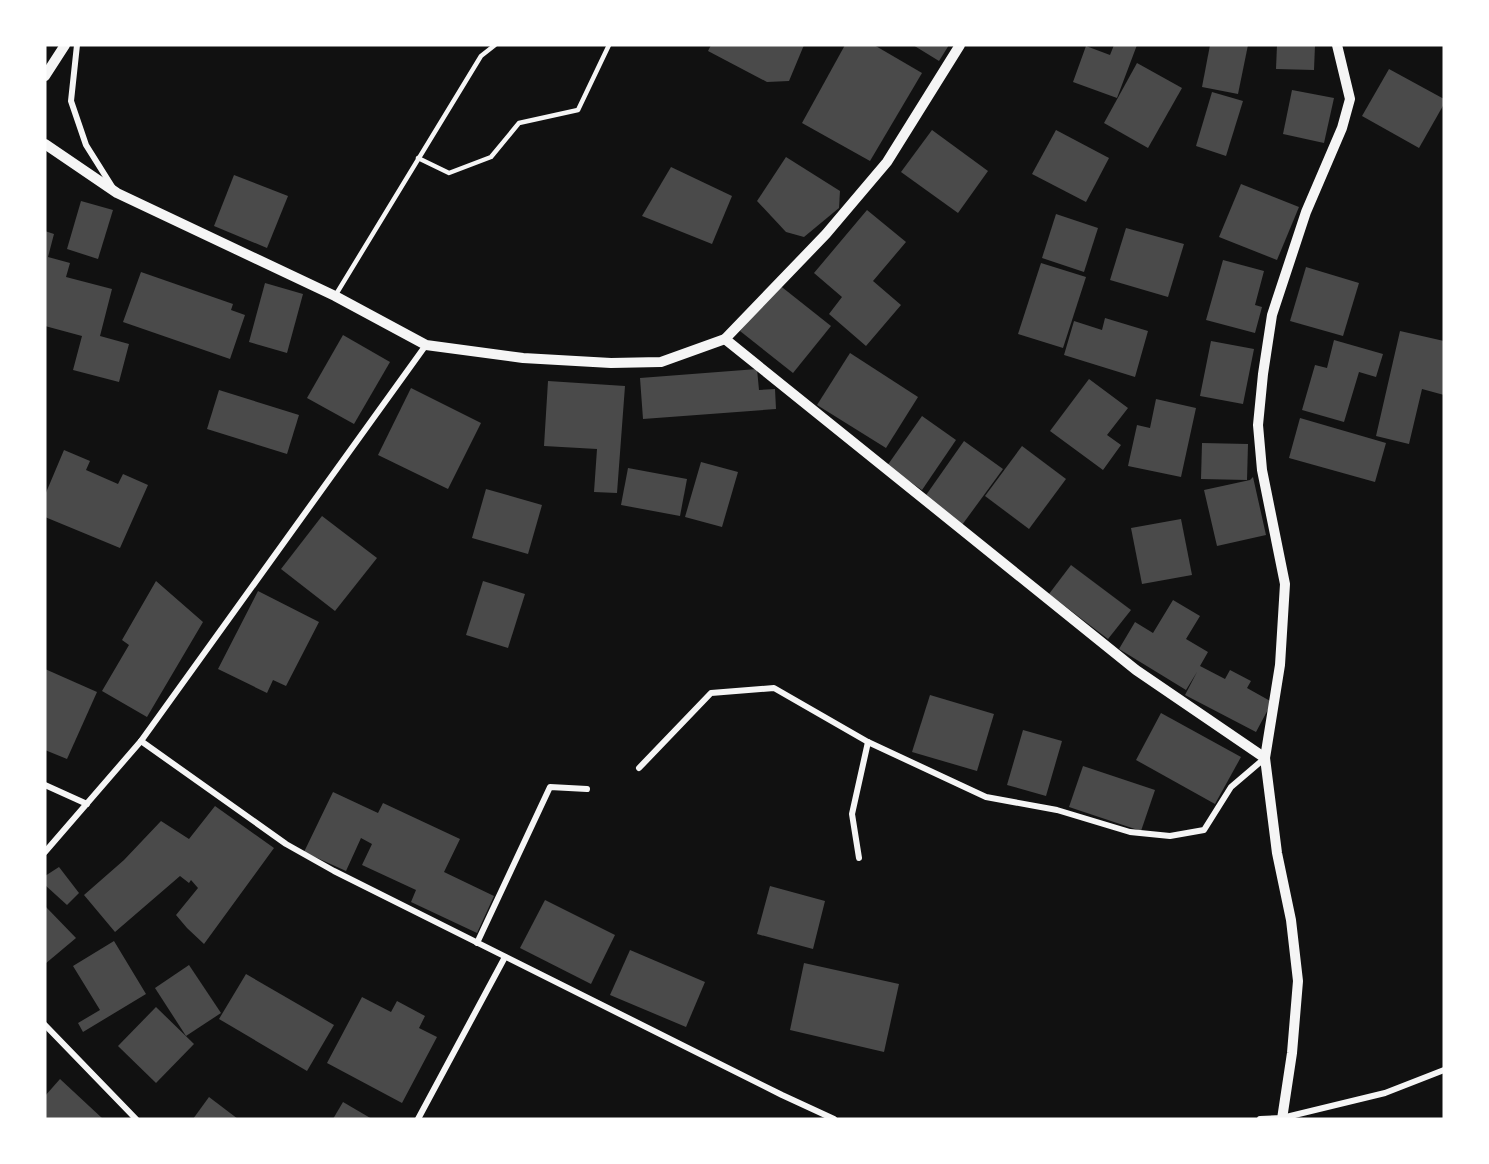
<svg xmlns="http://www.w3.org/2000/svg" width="1489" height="1164" viewBox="0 0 1489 1164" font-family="Overpass,sans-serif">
<rect width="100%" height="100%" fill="#111"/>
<g fill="#4a4a4a">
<path d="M711 45H804L789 81 767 82 708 51Z"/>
<path d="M845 45H874L922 73 870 161 802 123Z"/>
<path d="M913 45H949L939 61Z"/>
<path d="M1114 45H1137L1117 98 1073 82 1086 46 1110 55Z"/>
<path d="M1210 45H1248L1238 94 1202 87Z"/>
<path d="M1277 45H1315L1314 70 1276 69Z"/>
<path d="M1137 63 1182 88 1148 148 1104 123Z"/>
<path d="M1389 69 1444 99V104L1419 148 1362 116Z"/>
<path d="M1292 90 1334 98 1324 143 1283 134Z"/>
<path d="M1212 92 1243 101 1226 156 1196 146Z"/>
<path d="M932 130 988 171 958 213 901 172Z"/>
<path d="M1056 130 1109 158 1086 202 1032 174Z"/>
<path d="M786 157 840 191 839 208 804 237 786 232 757 201Z"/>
<path d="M671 167 732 196 712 244 642 216Z"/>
<path d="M234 175 288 196 267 248 214 226Z"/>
<path d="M1241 184 1299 207 1277 260 1219 237Z"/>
<path d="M81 201 113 210 98 259 67 249Z"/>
<path d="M867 210 906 242 873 281 901 305 866 346 829 314 842 297 814 273Z"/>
<path d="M1056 214 1098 228 1084 272 1042 258Z"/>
<path d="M1126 228 1184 244 1168 297 1110 280Z"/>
<path d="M45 231 54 234 48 257 70 263 66 277 112 289 100 336 129 344 119 382 73 370 82 336 45 326Z"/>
<path d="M1223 260 1264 271 1255 305 1262 307 1255 333 1206 320Z"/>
<path d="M1041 263 1086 277 1063 348 1018 334Z"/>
<path d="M1306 267 1359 283 1343 336 1290 321Z"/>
<path d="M141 272 233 304 231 310 245 315 230 359 123 322Z"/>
<path d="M265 283 303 294 287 353 249 342Z"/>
<path d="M778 284 831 326 793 373 740 331Z"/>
<path d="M1105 318 1148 331 1135 377 1064 355 1074 321 1102 330Z"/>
<path d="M1400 331 1444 341V395L1422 389 1409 444 1376 436Z"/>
<path d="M343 335 390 362 354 424 307 398Z"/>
<path d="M1334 340 1383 354 1376 377 1359 372 1344 422 1302 410 1315 365 1327 368Z"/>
<path d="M1211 341 1254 349 1243 404 1200 396Z"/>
<path d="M850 353 918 397 886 448 817 405Z"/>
<path d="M757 369 759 390 775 389 776 409 643 419 640 378Z"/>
<path d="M1089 379 1128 408 1107 435 1121 445 1103 470 1050 431Z"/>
<path d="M548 381 625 386 617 493 594 492 597 449 544 446Z"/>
<path d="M411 388 481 423 448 489 378 455Z"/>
<path d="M219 390 299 415 287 454 207 429Z"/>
<path d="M1156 399 1196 408 1181 477 1128 466 1137 425 1150 428Z"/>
<path d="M922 416 956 440 922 490 887 466Z"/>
<path d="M1300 418 1386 443 1375 482 1289 458Z"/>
<path d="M964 441 1003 469 962 525 924 498Z"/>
<path d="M1202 443 1248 444 1247 480 1201 479Z"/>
<path d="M1022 446 1066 479 1029 529 985 496Z"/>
<path d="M64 450 90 461 86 470 118 484 123 474 148 485 120 548 45 517V495Z"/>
<path d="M701 462 738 472 722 527 685 517Z"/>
<path d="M628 468 687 479 680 516 621 505Z"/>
<path d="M1253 477 1266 535 1217 546 1204 490 1250 480Z"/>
<path d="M486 489 542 505 528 554 472 538Z"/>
<path d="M322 516 377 558 335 611 281 569Z"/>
<path d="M1181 519 1192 575 1142 584 1131 528Z"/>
<path d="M1071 565 1131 610 1108 639 1049 594Z"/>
<path d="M156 581 203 622 147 717 102 691 129 645 122 640Z"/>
<path d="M483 581 525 594 508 648 466 635Z"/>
<path d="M258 591 319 622 286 686 273 680 267 693 218 669Z"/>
<path d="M1173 600 1200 616 1186 639 1208 652 1200 666 1225 679 1230 670 1251 681 1247 688 1272 702 1256 732 1185 695 1197 672 1186 690 1119 649 1135 622 1153 633Z"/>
<path d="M45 669 97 692 67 759 45 750Z"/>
<path d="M930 695 994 714 977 771 912 752Z"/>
<path d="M1161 713 1241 757 1215 804 1136 760Z"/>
<path d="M1023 730 1062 741 1046 796 1007 785Z"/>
<path d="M1083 766 1155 790 1141 831 1069 807Z"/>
<path d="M333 792 378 813 383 803 460 839 444 872 494 896 477 933 411 902 416 890 362 865 372 844 361 838 346 871 304 852Z"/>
<path d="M215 806 274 848 204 944 187 928 176 915 198 888 191 880 189 883 180 876 115 932 84 895 124 860 161 821 189 839Z"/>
<path d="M59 867 79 893 67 905 45 885V876Z"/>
<path d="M770 886 825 901 813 949 757 934Z"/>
<path d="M545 900 615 935 591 984 520 948Z"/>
<path d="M45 906 76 938 45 964Z"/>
<path d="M114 941 146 994 83 1032 78 1023 100 1010 73 966Z"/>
<path d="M630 950 705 982 686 1027 610 995Z"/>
<path d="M804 963 899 984 884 1052 790 1030Z"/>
<path d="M189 965 221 1013 186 1036 155 988Z"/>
<path d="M246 974 334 1025 307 1071 219 1019Z"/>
<path d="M362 997 391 1012 397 1001 425 1016 419 1028 437 1037 402 1103 327 1063Z"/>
<path d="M156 1007 194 1044 156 1083 118 1046Z"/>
<path d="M60 1079 103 1119H45V1096Z"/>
<path d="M209 1097 238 1119H193Z"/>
<path d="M343 1102 372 1119H333Z"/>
</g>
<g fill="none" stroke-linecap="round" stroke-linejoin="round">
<g stroke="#f5f5f5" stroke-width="4.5">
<path d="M418 158 449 173 491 157 519 123 578 110 609 45"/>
<path d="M335 296 481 56 495 45"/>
</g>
<g stroke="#f5f5f5" stroke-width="6">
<path d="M77 45 71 101 86 145 113 188"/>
<path d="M141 741 286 844 334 871 782 1095 834 1119"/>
<path d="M639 768 711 693 774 688 868 742 986 797 1057 810 1130 832 1170 836 1204 830 1231 787 1265 758"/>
<path d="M45 785 87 804"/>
<path d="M45 852 141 741 426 345"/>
<path d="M859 858 852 814 868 742"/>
<path d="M477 943 550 787 587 789"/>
<path d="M45 1025 136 1119"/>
<path d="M418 1119 505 957"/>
<path d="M1260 1119 1282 1118 1385 1093 1444 1070"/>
</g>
<g stroke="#f5f5f5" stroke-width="10">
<path d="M45 76 65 45"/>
<path d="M45 144 117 193 335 296 426 345 523 358 611 363 661 362 725 339 826 234 887 162 960 45"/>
<path d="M725 339 1136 670 1265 758"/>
<path d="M1282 1119 1292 1053 1298 981 1291 920 1277 853 1265 758 1280 665 1285 584 1262 470 1258 425 1263 374 1272 315 1306 212 1342 128 1350 99 1337 45"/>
</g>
</g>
<rect width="1489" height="1164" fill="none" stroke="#ffffff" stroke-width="93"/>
</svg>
